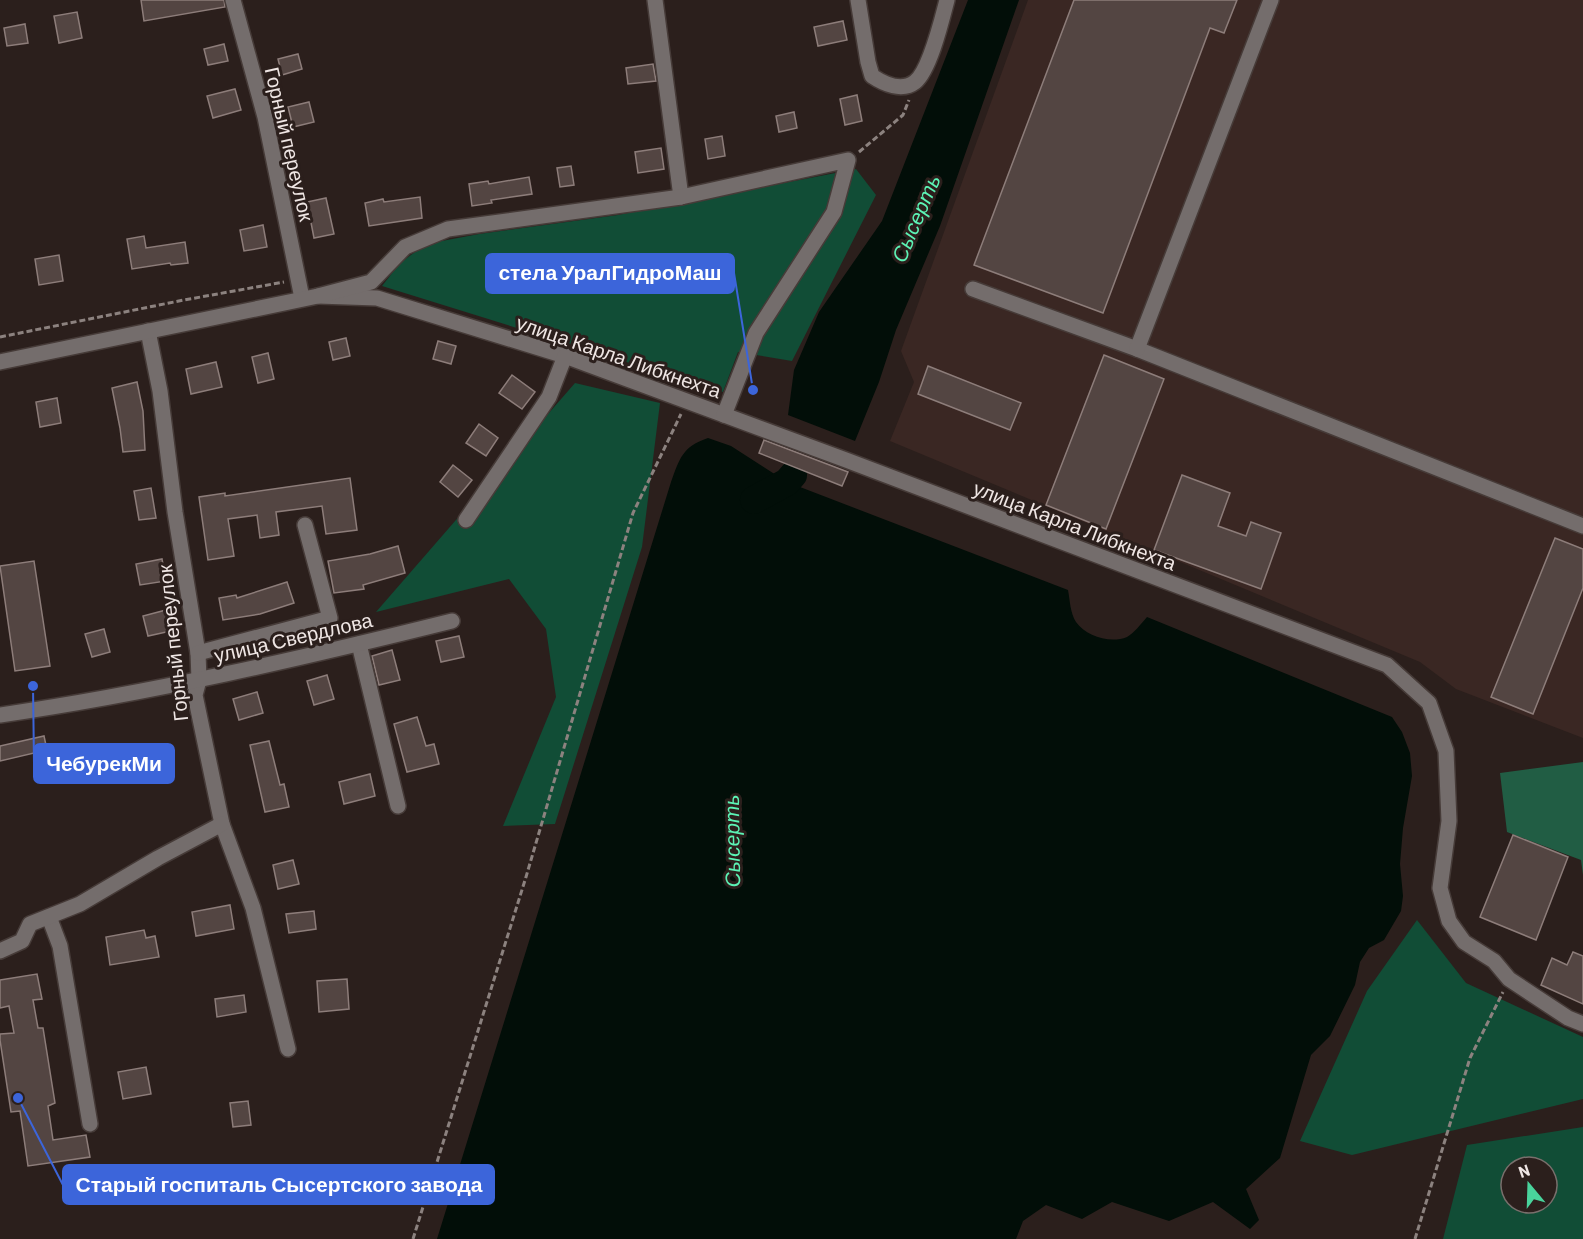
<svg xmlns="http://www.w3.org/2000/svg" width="1583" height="1239" viewBox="0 0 1583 1239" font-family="Barlow,sans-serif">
<rect width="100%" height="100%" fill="#2b1f1c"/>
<path fill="#3a2723" d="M1028 0H1583V738L1456 689 1420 662 890 441 914 382 901 351Z"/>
<g fill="#114d36" fill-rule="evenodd">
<path d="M856 169 876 195 792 361 738 352 723 392 382 286 400 263 426 244 479 234 618 215Z"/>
<path d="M575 383 660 403 642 547 555 824 503 826 556 697 546 629 509 579 376 612Z"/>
<path d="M1417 920 1466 983 1583 1037V1099L1352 1155 1300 1141 1367 991Z"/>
<path d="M1583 1127V1239H1443L1467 1145ZM1511 1167H1547V1203H1511Z"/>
</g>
<path fill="#215d44" d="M1583 762V875L1581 860 1507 832 1500 773Z"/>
<g fill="#020e08">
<path d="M968 0H1019L940 226 896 330 879 382 855 441 788 415 794 370 819 312 882 221Z"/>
<path d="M708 438 731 446 787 482 1068 590C1070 600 1070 613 1076 622 1086 636 1110 644 1127 637 1134 633 1141 624 1147 617L1392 717 1402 732 1410 753 1412 776 1403 828 1400 864 1403 896 1401 911 1384 940 1369 948 1360 962 1355 985 1330 1036 1311 1055 1280 1158 1246 1189 1259 1220 1250 1229 1213 1202 1169 1221 1112 1202 1082 1219 1046 1205 1023 1221 1016 1239H437L671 482C680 458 682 447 708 438Z"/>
</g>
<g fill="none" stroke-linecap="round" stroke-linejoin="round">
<path stroke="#020e08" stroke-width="28" d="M754 500 787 482 793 475"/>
</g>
<g fill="#534542" stroke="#8d7d7a" stroke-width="1.5">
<path d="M141 0H224L225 7 144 21Z"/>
<path d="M1074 0H1237L1224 33 1210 28 1103 313 974 265Z"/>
<path d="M77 12 82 38 59 43 54 16Z"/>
<path d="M843 21 847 40 818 46 814 27Z"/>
<path d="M25 24 28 43 7 46 4 28Z"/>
<path d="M224 44 228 61 208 65 204 49Z"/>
<path d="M298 54 302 69 282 75 278 59Z"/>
<path d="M653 64 656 81 628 84 626 68Z"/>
<path d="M235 89 241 110 213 118 207 96Z"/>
<path d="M857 95 862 121 845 125 840 99Z"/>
<path d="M309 102 314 122 293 127 288 107Z"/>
<path d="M794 112 797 128 779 132 776 116Z"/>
<path d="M722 136 725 156 708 159 705 139Z"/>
<path d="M661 148 664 169 638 173 635 152Z"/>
<path d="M571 166 574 185 560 187 557 168Z"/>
<path d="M529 177 532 194 491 200 492 203 472 206 469 184 488 181 489 184Z"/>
<path d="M420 197 422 218 369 226 365 203 383 199 384 202Z"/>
<path d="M326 198 334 234 314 238 307 202Z"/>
<path d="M263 225 267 247 244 251 240 230Z"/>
<path d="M144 236 146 248 185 242 188 263 171 265 170 263 132 269 127 239Z"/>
<path d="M59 255 63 281 39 285 35 259Z"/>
<path d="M346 338 350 356 333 360 329 342Z"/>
<path d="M438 341 456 346 451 364 433 359Z"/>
<path d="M268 353 274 379 258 383 252 357Z"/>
<path d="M1104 355 1164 379 1106 529 1046 505Z"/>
<path d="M216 362 222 387 191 394 186 369Z"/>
<path d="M928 366 1021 403 1010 430 918 394Z"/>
<path d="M512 375 535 392 522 409 499 393Z"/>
<path d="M137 382 143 411 145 450 123 452 120 428 112 388Z"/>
<path d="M57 398 61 423 40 427 36 402Z"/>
<path d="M479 424 498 438 486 456 466 443Z"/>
<path d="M764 440 848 472 842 486 759 453Z"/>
<path d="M453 465 472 480 458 497 440 482Z"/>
<path d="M1182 475 1230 493 1218 526 1246 536 1251 522 1281 533 1261 589 1154 550Z"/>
<path d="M350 478 357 530 326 534 322 506 276 512 279 535 260 538 257 515 228 519 234 556 208 560 199 497 225 493V496Z"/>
<path d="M151 488 156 518 139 520 134 491Z"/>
<path d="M1555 538 1583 549V588L1533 714 1491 697Z"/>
<path d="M398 546 405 573 363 585 364 589 334 593 328 561 370 554Z"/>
<path d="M162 559 166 581 140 585 136 564Z"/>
<path d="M34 561 50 666 15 671 0 566Z"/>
<path d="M287 582 294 603 260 614 223 620 219 598 236 595 237 598Z"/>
<path d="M166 610 171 631 148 636 143 616Z"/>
<path d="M104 629 110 652 92 657 85 634Z"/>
<path d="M459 636 464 657 441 662 436 641Z"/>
<path d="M392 650 400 680 379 685 372 656Z"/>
<path d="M327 675 334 699 314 705 307 681Z"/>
<path d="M257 692 263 713 239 720 233 699Z"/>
<path d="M417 717 426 746 434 744 439 764 407 772 394 724Z"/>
<path d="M44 736 47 750 0 761V746Z"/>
<path d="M269 741 280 785 284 784 289 807 265 812 250 745Z"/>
<path d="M370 774 375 796 344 804 339 782Z"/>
<path d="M1513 835 1568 857 1536 940 1480 917Z"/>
<path d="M293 860 299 884 278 889 273 865Z"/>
<path d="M230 905 234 929 196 936 192 912Z"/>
<path d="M314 911 316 929 289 933 286 914Z"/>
<path d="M144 930 146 938 155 936 159 957 110 965 106 937Z"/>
<path d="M1573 952 1583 956V1004L1541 985 1552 958 1567 965Z"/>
<path d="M37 974 42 999 33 1000 38 1028H43L55 1103 48 1106 53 1140 86 1135 90 1157 28 1166 20 1111 11 1112 0 1040V1034L14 1033 9 1006 0 1008V980Z"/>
<path d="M347 979 349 1009 319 1012 317 981Z"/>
<path d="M244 995 246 1012 217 1017 215 999Z"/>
<path d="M146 1067 151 1094 123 1099 118 1072Z"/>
<path d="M248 1101 251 1125 233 1127 230 1103Z"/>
</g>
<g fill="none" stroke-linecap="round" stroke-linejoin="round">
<g stroke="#463b38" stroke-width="18">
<g id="minor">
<path d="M233 0 265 117 302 298"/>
<path d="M655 0 681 197"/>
<path d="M858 0 868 62 872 76C884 84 902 92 915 82 930 70 942 19 947 0"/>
<path d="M973 289 1137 349 1583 526"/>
<path d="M318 296 377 298 565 356 846 460 1387 665 1429 703 1446 751 1449 821 1440 888 1449 921 1464 942 1494 961 1509 979 1568 1018 1583 1024"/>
<path d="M148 331 160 391 175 512 198 653 199 680 195 695 222 824 253 908 288 1049"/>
<path d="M1137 349 1271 0"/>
<path d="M0 362 318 296 371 282 405 247 448 229 681 197 848 160 834 212 756 333 724 415"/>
<path d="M466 520 549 397 565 356"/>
<path d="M359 644 398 806"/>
<path d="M198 653 330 618 305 525"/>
<path d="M0 715C152 693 303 658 452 621"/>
<path d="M49 917 60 946 90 1124"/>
<path d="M0 951 22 941 30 924 80 904 158 858 222 824"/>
</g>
</g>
<g stroke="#8c827f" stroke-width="3" stroke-dasharray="6 3" stroke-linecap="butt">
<path d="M859 152 903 115 909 100"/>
<path d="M0 337 184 300 284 282"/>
<path d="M413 1239 526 877 633 513 681 414"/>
<path d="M1415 1239 1470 1058 1503 992"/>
</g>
<use href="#minor" stroke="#746d6c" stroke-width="15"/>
</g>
<g text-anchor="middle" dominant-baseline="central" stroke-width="6" stroke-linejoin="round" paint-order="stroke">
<g font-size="20" fill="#efe6e4" stroke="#2b1f1c">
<text transform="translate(290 144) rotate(77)">Горный переулок</text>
<text transform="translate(619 356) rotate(19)">улица Карла Либкнехта</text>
<text transform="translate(1075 525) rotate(21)">улица Карла Либкнехта</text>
<text transform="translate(293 637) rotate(-13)">улица Свердлова</text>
<text transform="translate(172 643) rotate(-96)">Горный переулок</text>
</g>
<g font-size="21" font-style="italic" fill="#5cf3b5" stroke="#2b1f1c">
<text transform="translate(915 218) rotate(-67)">Сысерть</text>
<text transform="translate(731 841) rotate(-91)">Сысерть</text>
</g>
</g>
<path fill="none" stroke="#3c65da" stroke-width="2" d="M753 390L734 273M33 686L34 763M18 1098L63 1185"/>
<g fill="#3c65da" stroke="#2b1f1c" stroke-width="2">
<circle cx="753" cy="390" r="6"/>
<circle cx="33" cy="686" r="6"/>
<circle cx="18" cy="1098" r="6"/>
</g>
<g fill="#3c65da" stroke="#3c65da" stroke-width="2">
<rect x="486" y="254" width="248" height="39" rx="6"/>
<rect x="34" y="744" width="140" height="39" rx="6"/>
<rect x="63" y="1165" width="431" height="39" rx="6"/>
</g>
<g font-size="21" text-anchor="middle" font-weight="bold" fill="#fff">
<text x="610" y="280">стела УралГидроМаш</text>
<text x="104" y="771">ЧебурекМи</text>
<text x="279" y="1192">Старый госпиталь Сысертского завода</text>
</g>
<g transform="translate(1529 1185) rotate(341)"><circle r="28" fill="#2b1f1c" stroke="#796f6c" stroke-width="1.5"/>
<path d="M0-4.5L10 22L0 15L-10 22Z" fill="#49d49c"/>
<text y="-9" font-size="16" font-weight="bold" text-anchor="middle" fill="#efe6e4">N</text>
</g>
</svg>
